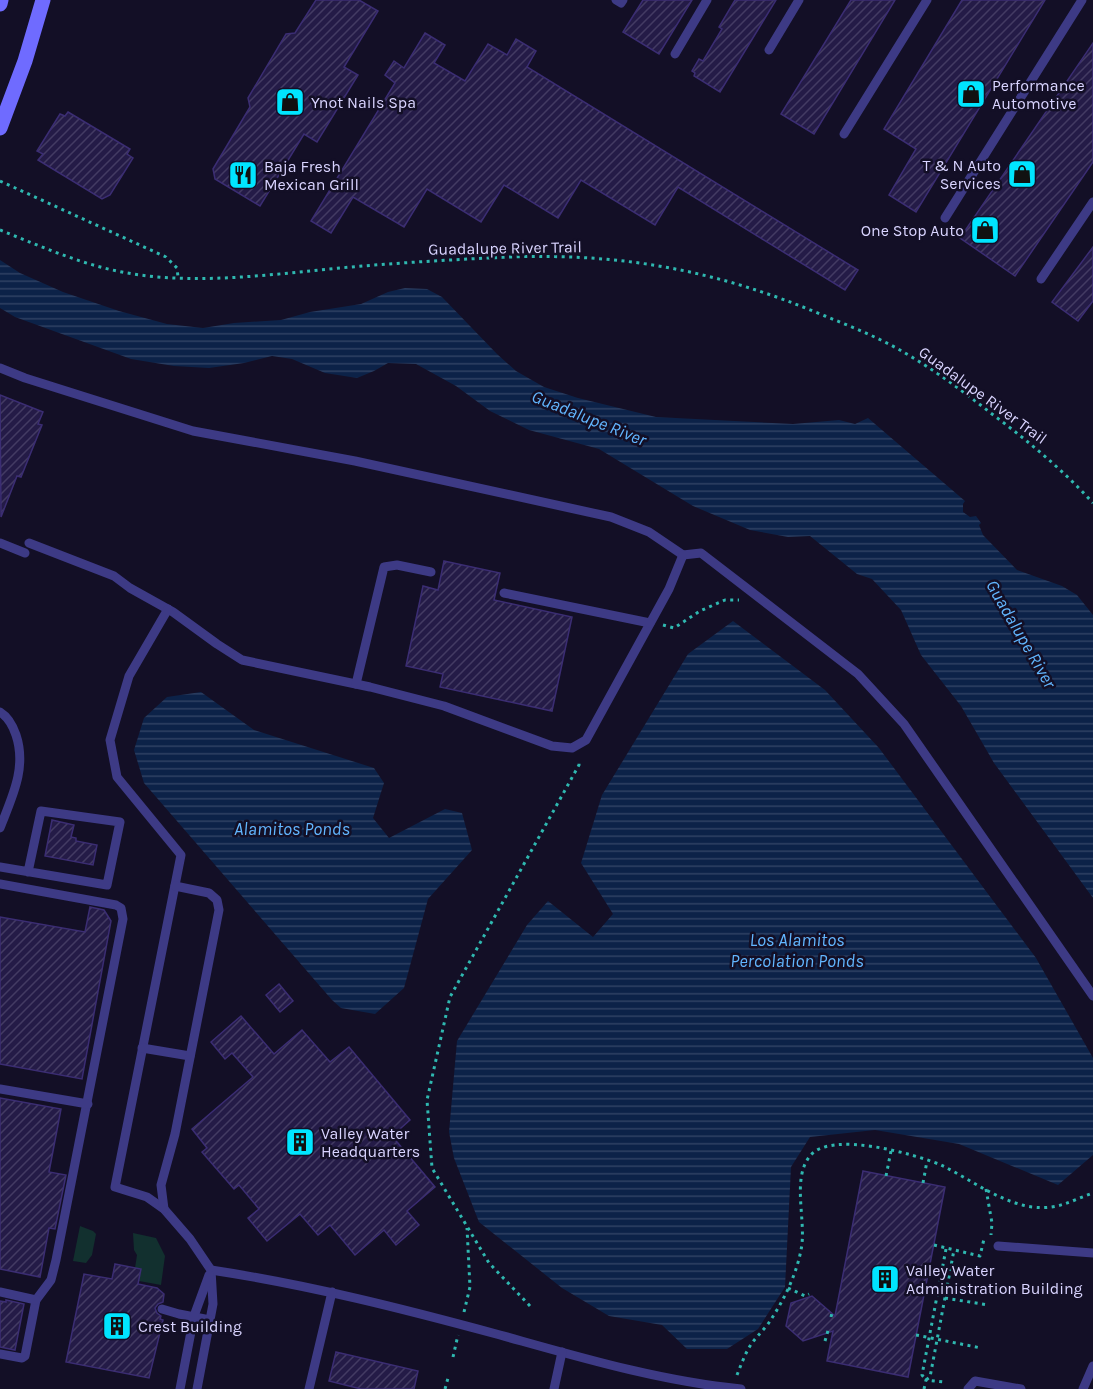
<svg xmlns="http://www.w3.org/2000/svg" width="1093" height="1389" viewBox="0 0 1093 1389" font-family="Karla,sans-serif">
<defs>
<pattern id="water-rules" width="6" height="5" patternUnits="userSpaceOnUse" patternTransform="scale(1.5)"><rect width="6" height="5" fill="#0c2248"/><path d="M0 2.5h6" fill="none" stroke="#2f4163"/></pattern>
<pattern id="building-hatch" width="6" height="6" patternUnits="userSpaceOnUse" patternTransform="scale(1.5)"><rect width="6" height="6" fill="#241b47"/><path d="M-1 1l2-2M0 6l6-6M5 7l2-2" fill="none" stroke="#433b63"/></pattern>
</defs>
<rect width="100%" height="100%" fill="#130f26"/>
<g fill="#12302f">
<path d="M80 1226 93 1231 96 1234 92 1255 86 1263 73 1261Z"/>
<path d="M133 1233 156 1238 165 1256 161 1285 139 1281 141 1269 135 1268 137 1255 134 1250Z"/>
</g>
<g fill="url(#water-rules)">
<path d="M0 260 20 273 63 292 119 311 167 324 203 328 234 323 281 320 310 312 361 304 388 292 405 288 427 289 442 297 497 354 516 371 544 387 578 398 656 417 793 424 839 420 855 424 868 418 965 501 963 504V512L970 517 976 516 981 523 979 525 983 535 1017 570 1062 586 1077 595 1093 615V898L994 763 961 706 921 655 901 610 872 579 857 574 810 536 788 537 750 530 693 506 599 449 529 430 490 411 456 386 416 364 388 363 374 371 357 378 325 373 292 359 272 356 244 363 209 368 174 366 131 359 15 317 0 308Z"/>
<path d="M733 621 825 690 879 748 1036 958 1093 1058V1155L1058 1185 959 1144 875 1130 810 1137 791 1167 785 1287 758 1329 727 1349H687L662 1325 609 1316 562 1288 479 1222 454 1158 449 1132 457 1041 527 925 548 901 593 937 613 914 581 863 602 795 688 654Z"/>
<path d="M201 692 254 730 374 768 384 783 373 818 389 838 445 809 462 813 472 850 428 899 404 988 375 1014 341 1008 332 1000 144 783 134 750 144 718 167 697Z"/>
</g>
<g fill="url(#building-hatch)" stroke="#3b2d73" stroke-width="1.5">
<path d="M316 0H359L378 11 344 67 358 75 317 142 304 134 260 206 215 179 213 169 250 107 248 98 286 34 295 33Z"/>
<path d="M643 0H692L659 54 623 32Z"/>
<path d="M735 0H776L720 92 694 76 695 73 692 71 699 59 703 61 722 29 719 27Z"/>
<path d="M851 0H895L814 134 781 114Z"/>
<path d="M962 0H1045L916 212 889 195 916 149 884 129Z"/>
<path d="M425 33 445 45 434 63 465 81 488 44 507 55 516 39 536 51 527 67 858 270 845 290 678 187 655 225 581 180 558 218 504 185 481 222 427 189 404 227 353 197 331 233 311 221 395 83 385 75 394 61 404 68Z"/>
<path d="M1093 43V162L1015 276 960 238Z"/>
<path d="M68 112 130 149 127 154 133 158 110 195 102 199 38 160 43 154 37 151 60 114 65 116Z"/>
<path d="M1093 247V301L1078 321 1052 302Z"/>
<path d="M0 395 43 412 38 424 42 425 21 477 17 476 1 517Z"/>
<path d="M444 561 500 573 494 600 572 617 552 711 440 687 443 674 406 666 423 586 438 590Z"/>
<path d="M52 820 74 825 71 837 76 838V841L97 845 93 865 45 856Z"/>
<path d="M90 907 104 910 111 921 82 1079 0 1064V917L85 932Z"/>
<path d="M279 984 293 1001 280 1012 266 995Z"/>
<path d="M241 1016 274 1054 302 1030 330 1062 349 1047 410 1120 392 1136 435 1187 407 1211 419 1225 396 1245 384 1230 355 1255 330 1225 318 1235 300 1214 267 1241 248 1218 259 1209 239 1185 234 1189 202 1152 207 1148 192 1129 253 1077 232 1053 225 1059 211 1042Z"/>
<path d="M0 1098 61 1109 49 1172 66 1175 55 1229 49 1228 40 1277 0 1269Z"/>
<path d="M863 1171 945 1187 908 1377 827 1361 833 1331 803 1341 786 1326 791 1303 812 1296 835 1316Z"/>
<path d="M115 1264 141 1269 138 1284 157 1288 164 1294 163 1302 158 1304 155 1308 157 1313 161 1316 160 1319 163 1320 149 1378 66 1362 84 1274 112 1279Z"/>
<path d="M6 1300 24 1304 15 1350 0 1347V1301L6 1302Z"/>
<path d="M336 1352 418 1371 414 1389H361L329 1381Z"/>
</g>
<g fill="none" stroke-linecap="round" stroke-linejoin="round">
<g stroke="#2fb8b0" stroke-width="3" stroke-dasharray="3 4.5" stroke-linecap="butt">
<path d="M0 181 166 257 177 268 178 277"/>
<path d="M0 230C40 246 80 264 122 272 183 284 249 277 310 271 376 264 443 260 510 257 625 253 719 271 825 316 852 327 880 338 905 353 936 371 964 392 992 414 1028 441 1062 469 1093 503"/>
<path d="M663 625 674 628 700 611 725 600H739"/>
<path d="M886 1176 891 1151"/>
<path d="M923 1183 927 1161"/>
<path d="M986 1189 992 1223 991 1235"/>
<path d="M934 1245 980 1256 984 1239 986 1240"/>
<path d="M946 1249 922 1375 926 1380 930 1377 954 1250"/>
<path d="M788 1288 805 1296 809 1294"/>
<path d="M945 1298 988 1305"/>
<path d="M530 1306 489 1263 432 1168 427 1100 450 997 579 765V760"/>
<path d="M464 1312 470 1287 467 1228"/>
<path d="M831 1317 832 1313"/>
<path d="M916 1335 981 1348"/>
<path d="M825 1341 829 1327"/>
<path d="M453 1357 458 1335"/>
<path d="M737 1375C741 1365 745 1354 750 1346 755 1338 762 1332 768 1324 783 1302 796 1276 801 1250 807 1222 791 1179 810 1156 830 1130 915 1154 941 1165 970 1179 999 1202 1032 1207 1058 1210 1070 1201 1093 1193"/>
<path d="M445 1389 448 1378"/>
<path d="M924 1389 926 1380 944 1382"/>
</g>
<g stroke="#3d3a85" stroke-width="9">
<path d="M616 0 621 3 623 0"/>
<path d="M769 50 799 0"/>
<path d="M675 54 707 0"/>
<path d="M844 134 927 0"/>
<path d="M945 218 1082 0"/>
<path d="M1041 279 1093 202"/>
<path d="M0 368 25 378 193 431 355 461 611 517 649 532 683 555"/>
<path d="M0 543 25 553"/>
<path d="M29 543 114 576 130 588 173 612 217 644 242 660 370 687 444 706 552 746 572 748 586 740 669 589 683 555 701 553 858 674 904 724 1093 996"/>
<path d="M504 593 650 623"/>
<path d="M168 609 129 676 110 740 117 777 181 855 115 1187 147 1197 164 1209 190 1239 211 1270 213 1304 197 1389"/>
<path d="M356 684 384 567 397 565 431 572"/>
<path d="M0 712C8 717 13 726 16 735 27 768 12 797 0 828"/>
<path d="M0 867 107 885 120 822 41 811 28 872"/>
<path d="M0 884 116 905 121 908 123 919 56 1260 51 1280 36 1300 25 1356 22 1358 0 1354"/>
<path d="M142 1048 190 1056"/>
<path d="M0 1089 88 1104"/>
<path d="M164 1209 161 1185 175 1134 219 910 217 900 209 893 175 886"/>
<path d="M998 1246 1093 1253"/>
<path d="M211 1270C310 1285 404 1309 500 1335 579 1357 659 1381 741 1389"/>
<path d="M0 1292 36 1300"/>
<path d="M162 1309 179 1314 210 1320"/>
<path d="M180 1389 194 1316 209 1275"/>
<path d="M309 1389 332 1292"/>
<path d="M554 1389 562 1352"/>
<path d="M968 1389 975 1381 1021 1389"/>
<path d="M1083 1389 1093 1366"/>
</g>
<g stroke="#6f6bff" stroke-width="15">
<path d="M0 4 1 0"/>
<path d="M0 128 25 61 43 0"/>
</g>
</g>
<defs>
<g id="shop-square" transform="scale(1.5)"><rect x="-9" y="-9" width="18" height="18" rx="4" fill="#00e5ff" stroke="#130f26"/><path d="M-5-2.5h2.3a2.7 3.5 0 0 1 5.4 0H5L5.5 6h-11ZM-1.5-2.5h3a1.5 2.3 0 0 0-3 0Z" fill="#111"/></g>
<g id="restaurant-square" transform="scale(1.5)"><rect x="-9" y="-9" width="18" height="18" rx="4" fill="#00e5ff" stroke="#130f26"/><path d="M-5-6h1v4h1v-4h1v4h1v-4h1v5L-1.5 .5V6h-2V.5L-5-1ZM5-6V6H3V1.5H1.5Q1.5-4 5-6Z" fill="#111"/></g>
<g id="building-square" transform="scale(1.5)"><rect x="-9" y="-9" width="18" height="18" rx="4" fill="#00e5ff" stroke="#130f26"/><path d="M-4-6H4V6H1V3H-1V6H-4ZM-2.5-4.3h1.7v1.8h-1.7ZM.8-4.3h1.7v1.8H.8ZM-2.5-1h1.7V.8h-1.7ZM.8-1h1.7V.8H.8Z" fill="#111"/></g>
</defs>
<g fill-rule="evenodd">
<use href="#shop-square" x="971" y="94"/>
<use href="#shop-square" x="290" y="102"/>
<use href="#shop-square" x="1022" y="174"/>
<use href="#restaurant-square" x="243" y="175"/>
<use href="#shop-square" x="985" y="230"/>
<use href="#building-square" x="300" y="1142"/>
<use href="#building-square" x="885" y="1279"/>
<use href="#building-square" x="117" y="1326"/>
</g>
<g text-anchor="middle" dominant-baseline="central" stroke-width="5" stroke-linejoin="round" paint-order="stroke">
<g font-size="16" fill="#d9d4ff" stroke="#130f26" text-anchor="start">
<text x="992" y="85">Performance<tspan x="992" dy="18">Automotive</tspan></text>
<text x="311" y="102">Ynot Nails Spa</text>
<text x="1001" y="165" text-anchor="end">T &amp; N Auto<tspan x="1001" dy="18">Services</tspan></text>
<text x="264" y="166">Baja Fresh<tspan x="264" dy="18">Mexican Grill</tspan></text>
<text x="964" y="230" text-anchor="end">One Stop Auto</text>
<text x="321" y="1133">Valley Water<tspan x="321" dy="18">Headquarters</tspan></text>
<text x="906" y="1270">Valley Water<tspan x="906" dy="18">Administration Building</tspan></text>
<text x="138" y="1326">Crest Building</text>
</g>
<g font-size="16" fill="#d9d4ff" stroke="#130f26">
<text transform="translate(505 248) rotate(-1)">Guadalupe River Trail</text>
<text transform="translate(983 395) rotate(36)">Guadalupe River Trail</text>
</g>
<g font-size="18" font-style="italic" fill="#62b6ff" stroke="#130f26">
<text transform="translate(589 418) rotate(22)">Guadalupe River</text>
<text transform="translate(1021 634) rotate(60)">Guadalupe River</text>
<text x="292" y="829">Alamitos Ponds</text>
<text x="797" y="940">Los Alamitos<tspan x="797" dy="21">Percolation Ponds</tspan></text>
</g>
</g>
</svg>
